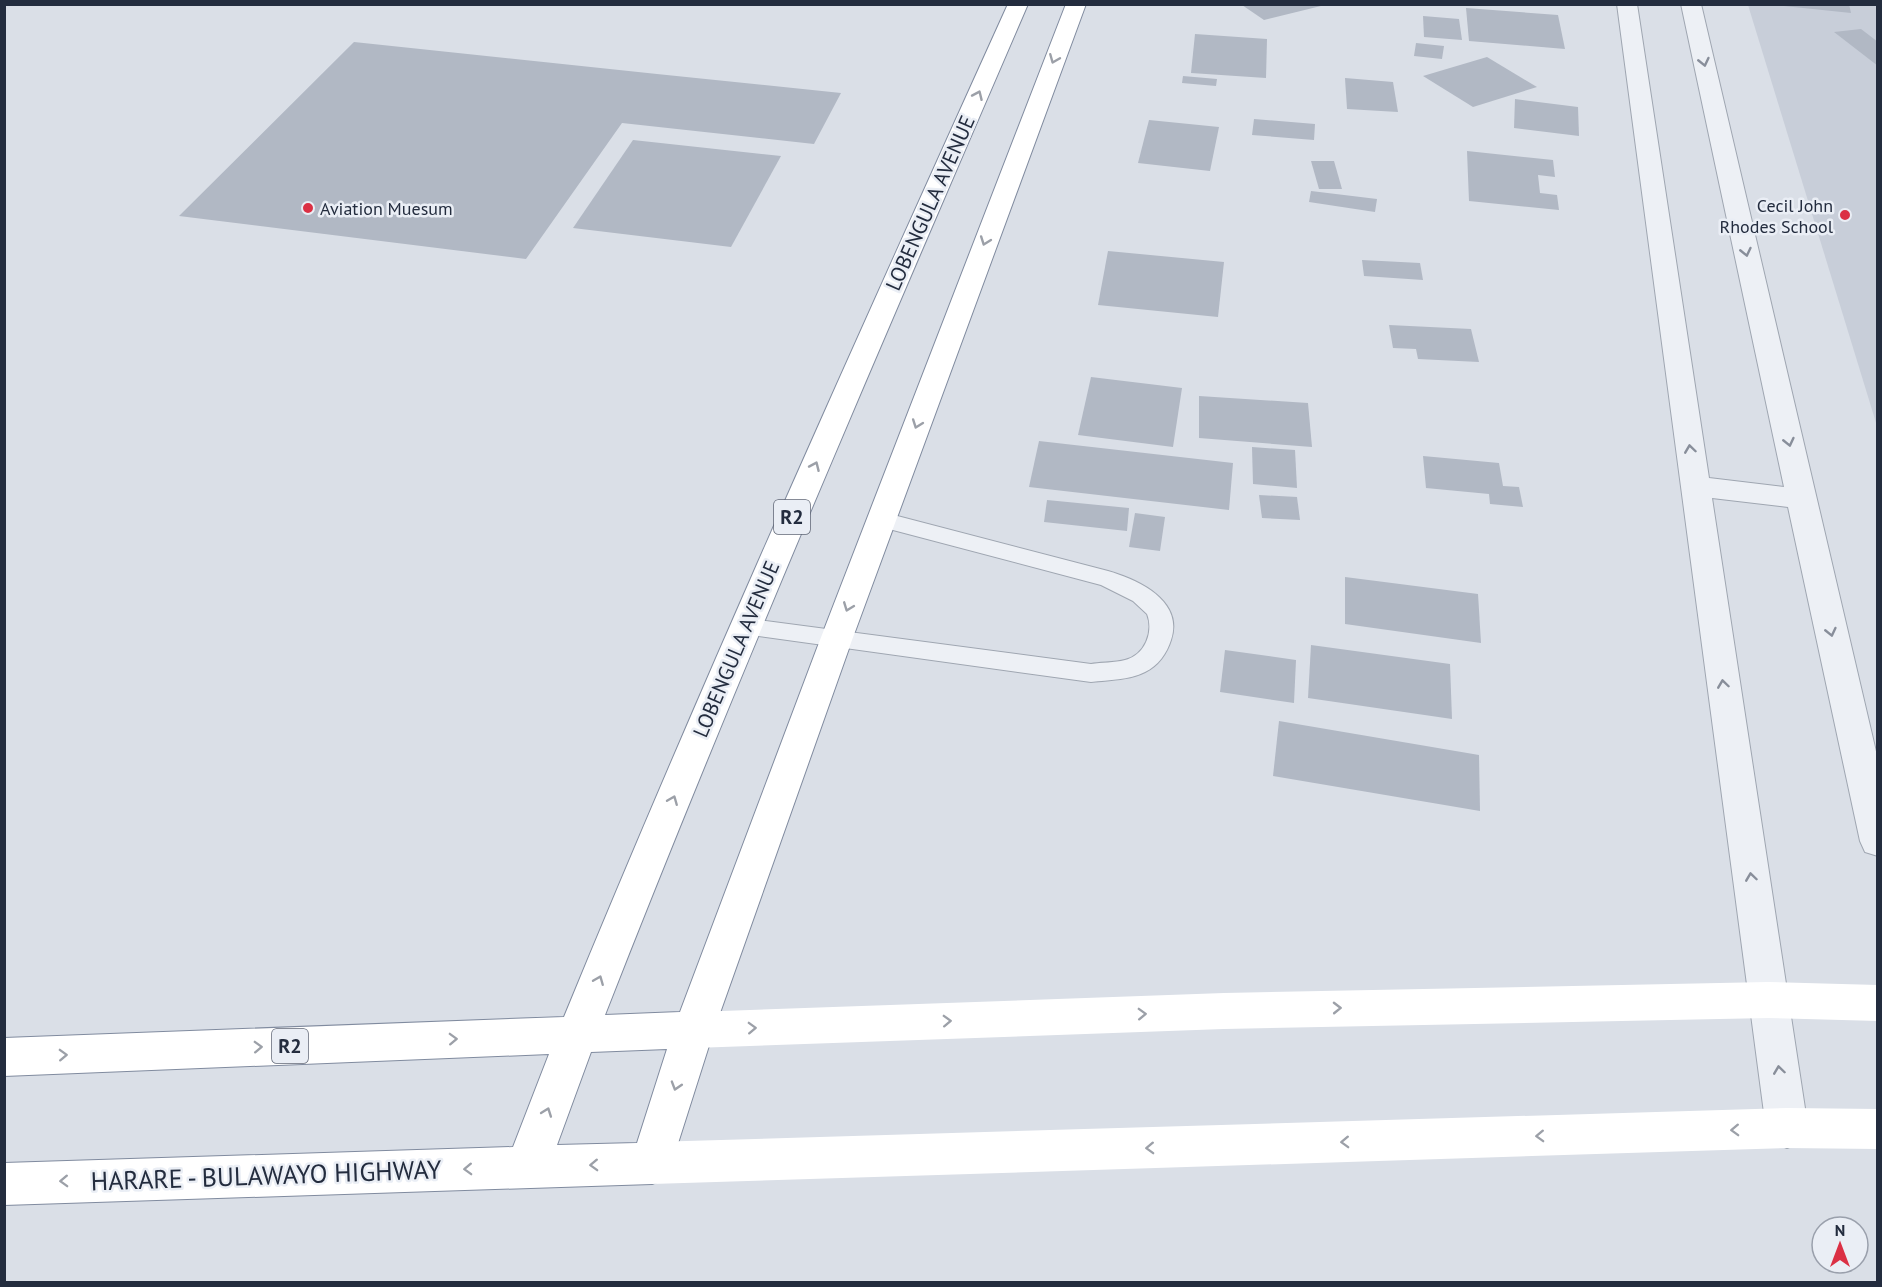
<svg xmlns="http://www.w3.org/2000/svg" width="1882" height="1287" viewBox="0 0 1882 1287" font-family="'PT Sans',sans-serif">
<rect width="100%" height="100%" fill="#dadfe7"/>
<path fill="#c8ced9" d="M1748 5H1877V426Z"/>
<g fill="#b1b8c4">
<path d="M1784 4H1849L1851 13 1784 6Z"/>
<path d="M1242 5H1325L1264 20Z"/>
<path d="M1466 8 1558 15 1565 49 1469 41Z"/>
<path d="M1423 16 1459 19 1462 40 1424 37Z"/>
<path d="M1861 29 1878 42V66L1834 32Z"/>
<path d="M1195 34 1267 39 1266 78 1191 73Z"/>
<path d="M354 42 657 74 841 93 814 144 622 123 526 259 179 216Z"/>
<path d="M1416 43 1444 46 1442 59 1414 56Z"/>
<path d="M1487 57 1537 87 1473 107 1423 76Z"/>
<path d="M1183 76 1217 79 1216 86 1182 83Z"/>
<path d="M1345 78 1393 82 1398 112 1347 109Z"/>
<path d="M1515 99 1578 107 1579 136 1514 128Z"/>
<path d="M1254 119 1315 124 1314 140 1252 135Z"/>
<path d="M1149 120 1219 127 1210 171 1138 163Z"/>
<path d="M633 140 781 156 731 247 573 228Z"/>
<path d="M1467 151 1553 160 1555 177 1538 175 1540 193 1557 195 1559 210 1469 201Z"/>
<path d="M1311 161H1334L1342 189H1319Z"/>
<path d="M1311 191 1377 199 1375 212 1309 202Z"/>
<path d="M1108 251 1224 262 1218 317 1098 305Z"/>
<path d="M1362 260 1420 263 1423 280 1364 276Z"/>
<path d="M1389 325 1471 329 1479 362 1418 359 1416 349 1393 348Z"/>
<path d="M1091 377 1182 388 1173 447 1078 435Z"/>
<path d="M1199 396 1308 403 1312 447 1199 438Z"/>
<path d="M1039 441 1233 463 1229 510 1029 487Z"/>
<path d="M1252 447 1295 450 1297 488 1253 484Z"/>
<path d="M1423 456 1499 463 1503 486 1519 487 1523 507 1490 504 1489 494 1426 488Z"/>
<path d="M1259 495 1297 497 1300 520 1262 518Z"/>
<path d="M1047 500 1129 508 1127 531 1044 522Z"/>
<path d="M1135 513 1165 517 1160 551 1129 547Z"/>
<path d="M1345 577 1478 594 1481 643 1345 624Z"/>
<path d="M1311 645 1450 664 1452 719 1308 698Z"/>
<path d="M1225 650 1296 660 1294 703 1220 692Z"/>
<path d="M1279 721 1479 755 1480 811 1273 776Z"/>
</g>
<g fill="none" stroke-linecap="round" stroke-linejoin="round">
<g stroke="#9fa6b1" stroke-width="2">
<path id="service" d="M882 512 1108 571C1139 580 1184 601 1171 640 1167 653 1158 666 1145 672 1129 680 1109 680 1091 682L736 633 732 627 736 621 744 618 1091 664C1102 662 1114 663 1125 660 1145 655 1154 632 1147 614L1133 601 1101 585 874 525 871 520 874 515Z"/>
</g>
<g stroke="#9fa6b1" stroke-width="2">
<path id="minor" d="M1617 4H1637L1709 478 1784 487 1681 4H1701L1878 760V856L1865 852 1860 841 1788 507 1712 498 1808 1128 1802 1142 1787 1148 1772 1142 1766 1128Z"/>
</g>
<g stroke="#808b9f" stroke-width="2">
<path id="trunk" d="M1008 4H1028C883 340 738 675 605 1015L680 1012 820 640 1066 4H1086L852 640 714 1030 667 1178 652 1184 4 1205V1163L513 1147 549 1054 4 1076V1038L564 1017C704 676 856 340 1008 4ZM667 1049 637 1143 557 1145 591 1052Z"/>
</g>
<use href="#service" fill="#edf0f5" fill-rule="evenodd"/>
<use href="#minor" fill="#edf0f5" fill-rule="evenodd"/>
<g fill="#fff" fill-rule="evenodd">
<path d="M1768 982 1878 985V1021L1768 1018 1224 1029 694 1048 680 1043 674 1030 680 1017 694 1012 1224 993Z"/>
<path d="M1787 1108 1878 1109V1149L1787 1148 652 1184 637 1178 630 1163 637 1148 652 1142Z"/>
</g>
<use href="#trunk" fill="#fff" fill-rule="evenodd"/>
</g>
<defs><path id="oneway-chevron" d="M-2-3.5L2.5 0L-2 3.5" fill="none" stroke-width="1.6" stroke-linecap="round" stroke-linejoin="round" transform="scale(1.5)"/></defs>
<g stroke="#9ca0a8">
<use href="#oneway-chevron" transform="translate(1054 59) rotate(112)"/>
<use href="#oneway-chevron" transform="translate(978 95) rotate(-66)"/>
<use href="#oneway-chevron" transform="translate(985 241) rotate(110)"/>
<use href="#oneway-chevron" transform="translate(917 424) rotate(110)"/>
<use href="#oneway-chevron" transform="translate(815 466) rotate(-66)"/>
<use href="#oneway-chevron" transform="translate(848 607) rotate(111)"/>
<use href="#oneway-chevron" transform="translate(673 800) rotate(-68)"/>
<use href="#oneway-chevron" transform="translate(599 980) rotate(-68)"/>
<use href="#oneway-chevron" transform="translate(1337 1008) rotate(-1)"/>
<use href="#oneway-chevron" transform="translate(1142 1014) rotate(-2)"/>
<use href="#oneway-chevron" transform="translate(947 1021) rotate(-2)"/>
<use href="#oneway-chevron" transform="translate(752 1028) rotate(-2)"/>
<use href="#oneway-chevron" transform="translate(453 1039) rotate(-2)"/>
<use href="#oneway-chevron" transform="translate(258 1047) rotate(-2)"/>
<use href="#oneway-chevron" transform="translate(63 1055) rotate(-2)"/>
<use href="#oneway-chevron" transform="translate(676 1086) rotate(107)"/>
<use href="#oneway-chevron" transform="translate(547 1112) rotate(-70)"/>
<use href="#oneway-chevron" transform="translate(1735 1130) rotate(178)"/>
<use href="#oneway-chevron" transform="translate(1540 1136) rotate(178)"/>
<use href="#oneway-chevron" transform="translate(1345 1142) rotate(178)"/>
<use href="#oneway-chevron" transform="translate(1150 1148) rotate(178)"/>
<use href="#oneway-chevron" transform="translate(594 1165) rotate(178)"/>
<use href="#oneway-chevron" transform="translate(468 1169) rotate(178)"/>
<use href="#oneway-chevron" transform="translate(64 1181) rotate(178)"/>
</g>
<g stroke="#888e9a">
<use href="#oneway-chevron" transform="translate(1704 62) rotate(77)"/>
<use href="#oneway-chevron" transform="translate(1746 252) rotate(77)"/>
<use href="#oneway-chevron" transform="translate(1789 442) rotate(77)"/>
<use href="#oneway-chevron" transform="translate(1690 449) rotate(-98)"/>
<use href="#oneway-chevron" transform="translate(1831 632) rotate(77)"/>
<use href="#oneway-chevron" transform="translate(1723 684) rotate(-98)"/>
<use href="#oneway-chevron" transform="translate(1751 877) rotate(-98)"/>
<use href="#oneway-chevron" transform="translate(1779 1070) rotate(-98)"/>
</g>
<g fill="#db3044" stroke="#eaeef5" stroke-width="2">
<circle cx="308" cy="208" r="6"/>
<circle cx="1845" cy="215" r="6"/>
</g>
<g text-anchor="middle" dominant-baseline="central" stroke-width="5" stroke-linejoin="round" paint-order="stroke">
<g font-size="18" fill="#232c3e" stroke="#eaeef5" text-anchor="end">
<text x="1833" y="205">Cecil John<tspan x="1833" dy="21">Rhodes School</tspan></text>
<text x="320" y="208" text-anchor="start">Aviation Muesum</text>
</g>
<g fill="#eaeef5" stroke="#5f6675" stroke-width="1.5">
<rect x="774" y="500" width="36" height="34" rx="4.5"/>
<rect x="272" y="1029" width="36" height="34" rx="4.5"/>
</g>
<g font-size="20" font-weight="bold" fill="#232c3e">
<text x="792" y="517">R2</text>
<text x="290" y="1046">R2</text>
</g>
<g font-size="21" fill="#232c3e" stroke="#eaeef5">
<text transform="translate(930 203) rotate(-66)">LOBENGULA AVENUE</text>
<text transform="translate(736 649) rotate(-67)">LOBENGULA AVENUE</text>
</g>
<g font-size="26" fill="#232c3e" stroke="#eaeef5">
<text transform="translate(266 1175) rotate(-2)">HARARE - BULAWAYO HIGHWAY</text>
</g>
</g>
<rect width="1882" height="1287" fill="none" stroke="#232c3e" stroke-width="12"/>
<g transform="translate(1840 1245)"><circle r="28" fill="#eaeef5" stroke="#9aa0ac" stroke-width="1.5"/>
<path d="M0-4.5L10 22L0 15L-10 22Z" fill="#db3044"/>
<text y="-9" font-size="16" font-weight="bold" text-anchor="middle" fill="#232c3e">N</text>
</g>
</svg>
